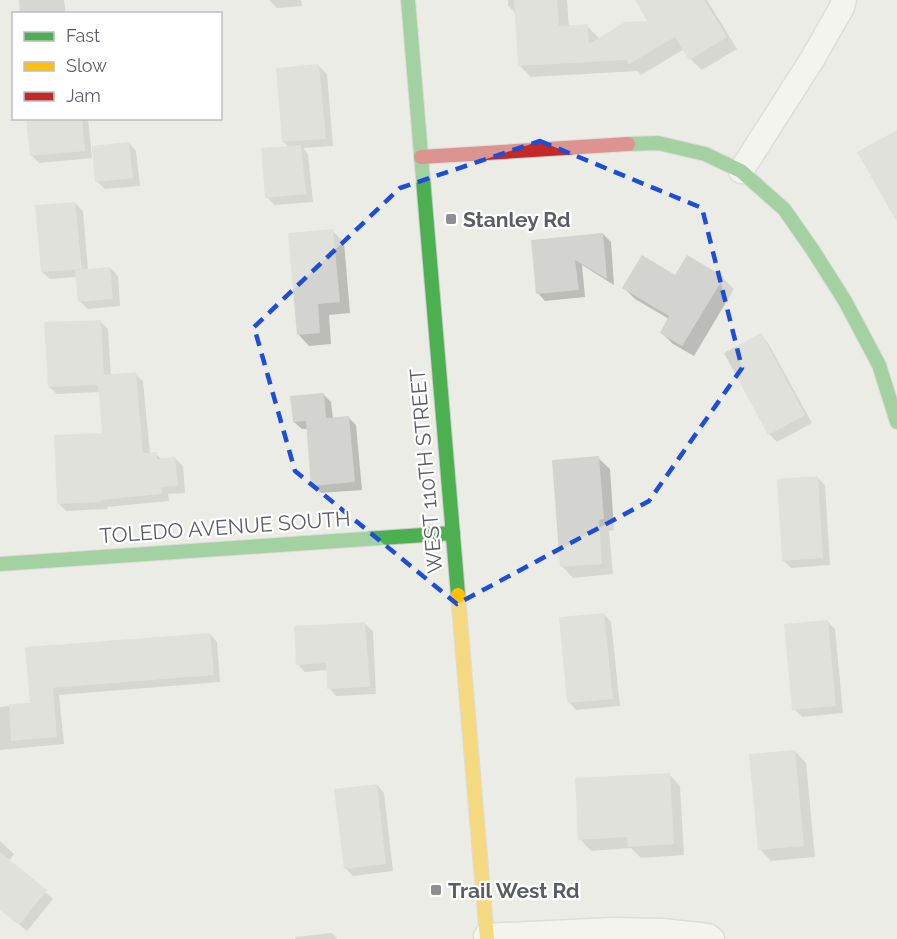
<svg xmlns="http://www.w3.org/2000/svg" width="897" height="939" viewBox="0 0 897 939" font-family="Raleway,sans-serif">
<rect width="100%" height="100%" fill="#ecece6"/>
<g fill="#0003">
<path d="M19 0H64L66 14H20Z"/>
<path d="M269 0H301L302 6 277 8Z"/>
<path d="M508 0H567L569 27 587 26 598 37V40L650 22 636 0H707L737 49 702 70 690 59 684 49 641 75 638 71 531 77 520 66 517 14 508 6Z"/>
<path d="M319 66 327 74 333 146 303 148 308 154 313 202 274 205 267 197 289 147 284 142Z"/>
<path d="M28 118H88L92 158 39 163 31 155Z"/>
<path d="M129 143 136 151 140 186 105 189 97 181Z"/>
<path d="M75 203 83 211 88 270 110 268 118 276 120 306 88 309 80 302 77 277 50 279 42 272Z"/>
<path d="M333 231 344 242 350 313 329 315 331 344 309 346 298 334Z"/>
<path d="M603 234 611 242 614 285 582 265 585 297 545 301 538 293Z"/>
<path d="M675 278H723L734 289 694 356 673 344 661 332 669 319 635 299 624 288Z"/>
<path d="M100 321 108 329 111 376 135 374 143 381 150 454H156L162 460 175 458 183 466 185 493 168 494 169 501 107 507 108 509 66 511 58 503 104 434 100 392 57 394 49 387Z"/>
<path d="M761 335 768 343 812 423 777 442 769 434 726 354Z"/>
<path d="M324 395 331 402 333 419 348 417 356 425 362 490 320 493 313 485 308 429H302L294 422Z"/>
<path d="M598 458 610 469 614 530 609 531 613 574 573 578 562 566Z"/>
<path d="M817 477 825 485 830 565 791 568 783 560Z"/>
<path d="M604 614 611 622 620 706 576 710 569 702Z"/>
<path d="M827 621 835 629 843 713 802 717 794 709Z"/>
<path d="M365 624 373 631 376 694 336 696 329 688 328 670 305 672 297 664Z"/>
<path d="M210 634 217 642 220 682 59 695 64 744 0 750V707L32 704 27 648Z"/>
<path d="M795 751 806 763 815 857 771 861 760 849Z"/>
<path d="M669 774 680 786 684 855 641 858 631 848 591 851 580 839Z"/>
<path d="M377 785 384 793 393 871 353 876 345 868Z"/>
<path d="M0 841 14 854 9 861 53 899 27 931 0 909Z"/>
<path d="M332 933 337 939H295V937Z"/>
</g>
<g fill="#d3d3cf">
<path d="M514 0H557L559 26 587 24 589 44 625 22 647 21 635 0H704L727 37 689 60 675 37 629 64 626 60 518 66Z"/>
<path d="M319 64 326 139 282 142 276 68Z"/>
<path d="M26 118H82L85 151 30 156Z"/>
<path d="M897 130V222L857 152Z"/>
<path d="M129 142 133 178 95 182 92 146Z"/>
<path d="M301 145 306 194 265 198 261 148Z"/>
<path d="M75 202 82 269 41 272 35 205Z"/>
<path d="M333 229 340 302 318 304 320 333 297 335 288 233Z"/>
<path d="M603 233 607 279 575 260 579 290 536 294 531 240Z"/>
<path d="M642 255 675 275 687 255 724 277 682 346 660 333 669 316 622 288Z"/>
<path d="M110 267 113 299 78 302 75 270Z"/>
<path d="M101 320 104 375 136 372 143 453 157 452V459L175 457 178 486 161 487 162 494 100 500 101 502 57 504 54 435 102 433 98 385 48 387 44 322Z"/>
<path d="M761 333 805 415 768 435 724 353Z"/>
<path d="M324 393 326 418 349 416 355 482 311 486 306 421 293 422 290 396Z"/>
<path d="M599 456 604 519 599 520 602 564 560 567 552 460Z"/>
<path d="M818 476 823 558 782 561 777 479Z"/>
<path d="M604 613 613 699 567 703 559 617Z"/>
<path d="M828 620 836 706 792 710 784 624Z"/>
<path d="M365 622 370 687 327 689 326 663 296 665 294 626Z"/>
<path d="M210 633 214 675 53 688 57 737 11 741 9 704 30 703 25 647Z"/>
<path d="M795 750 804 846 758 850 749 754Z"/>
<path d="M670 773 674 844 628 847 627 837 578 840 575 778Z"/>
<path d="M377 784 386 864 344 869 334 789Z"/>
<path d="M0 852 47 890 19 925 0 910Z"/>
</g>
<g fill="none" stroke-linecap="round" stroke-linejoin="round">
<g stroke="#cacac9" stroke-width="27">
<g id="street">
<path d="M741 171 813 58 842 7 844 0"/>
<path d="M486 936 613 930 661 931 708 936 712 939"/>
</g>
</g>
<g stroke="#c9c9c9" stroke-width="16">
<g id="fast">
<path d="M408 0 458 595"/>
<path d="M628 144 658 143 705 154 741 171 784 209 812 249 845 301 879 365 897 422"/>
<path d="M0 564 453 533"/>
</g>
</g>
<g stroke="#c9c9c9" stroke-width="16">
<path id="slow" d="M458 595 487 939"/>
</g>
<g stroke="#c9c9c9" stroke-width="16">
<path id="jam" d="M421 157 628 144"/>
</g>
<use href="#street" stroke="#fcfcfb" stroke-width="24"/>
<use href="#fast" stroke="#4caf50" stroke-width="14"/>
<use href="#slow" stroke="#ffc107" stroke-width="14"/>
<use href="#jam" stroke="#c62828" stroke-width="14"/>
</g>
<path d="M0 0H897V939H0ZM540 141 702 208 742 368 649 501 457 604 295 471 254 327 400 188Z" fill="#ecece6" fill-opacity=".55" fill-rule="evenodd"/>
<path fill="none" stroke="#1d4ed8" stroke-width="4.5" stroke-dasharray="12 8" stroke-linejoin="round" d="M540 141 702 208 742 368 649 501 457 604 295 471 254 327 400 188Z"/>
<g fill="#8e8f92" stroke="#fff" stroke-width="2">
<rect x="445" y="213" width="12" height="12" rx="3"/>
<rect x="430" y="884" width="12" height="12" rx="3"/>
</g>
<g text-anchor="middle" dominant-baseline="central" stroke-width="4.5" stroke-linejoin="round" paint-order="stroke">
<g font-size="21" font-weight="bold" fill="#5b5d65" stroke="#fff" text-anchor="start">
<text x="463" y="219">Stanley Rd</text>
<text x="448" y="890">Trail West Rd</text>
</g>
<g font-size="21" fill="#5b5d65" stroke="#fff">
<text transform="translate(426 471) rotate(-95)">WEST 110TH STREET</text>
<text transform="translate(225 527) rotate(-4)">TOLEDO AVENUE SOUTH</text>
</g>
</g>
<rect x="12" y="12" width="210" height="108" fill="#ffffff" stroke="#bdbec1" stroke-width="1.5"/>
<rect x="24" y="32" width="30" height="9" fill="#4caf50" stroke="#bdbec1" stroke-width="1.5"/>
<text x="66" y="42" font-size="18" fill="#5b5d65">Fast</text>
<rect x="24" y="62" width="30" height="9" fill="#ffc107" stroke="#bdbec1" stroke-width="1.5"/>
<text x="66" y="72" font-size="18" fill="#5b5d65">Slow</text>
<rect x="24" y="92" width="30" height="9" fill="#c62828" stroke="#bdbec1" stroke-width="1.5"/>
<text x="66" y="102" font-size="18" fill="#5b5d65">Jam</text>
</svg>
